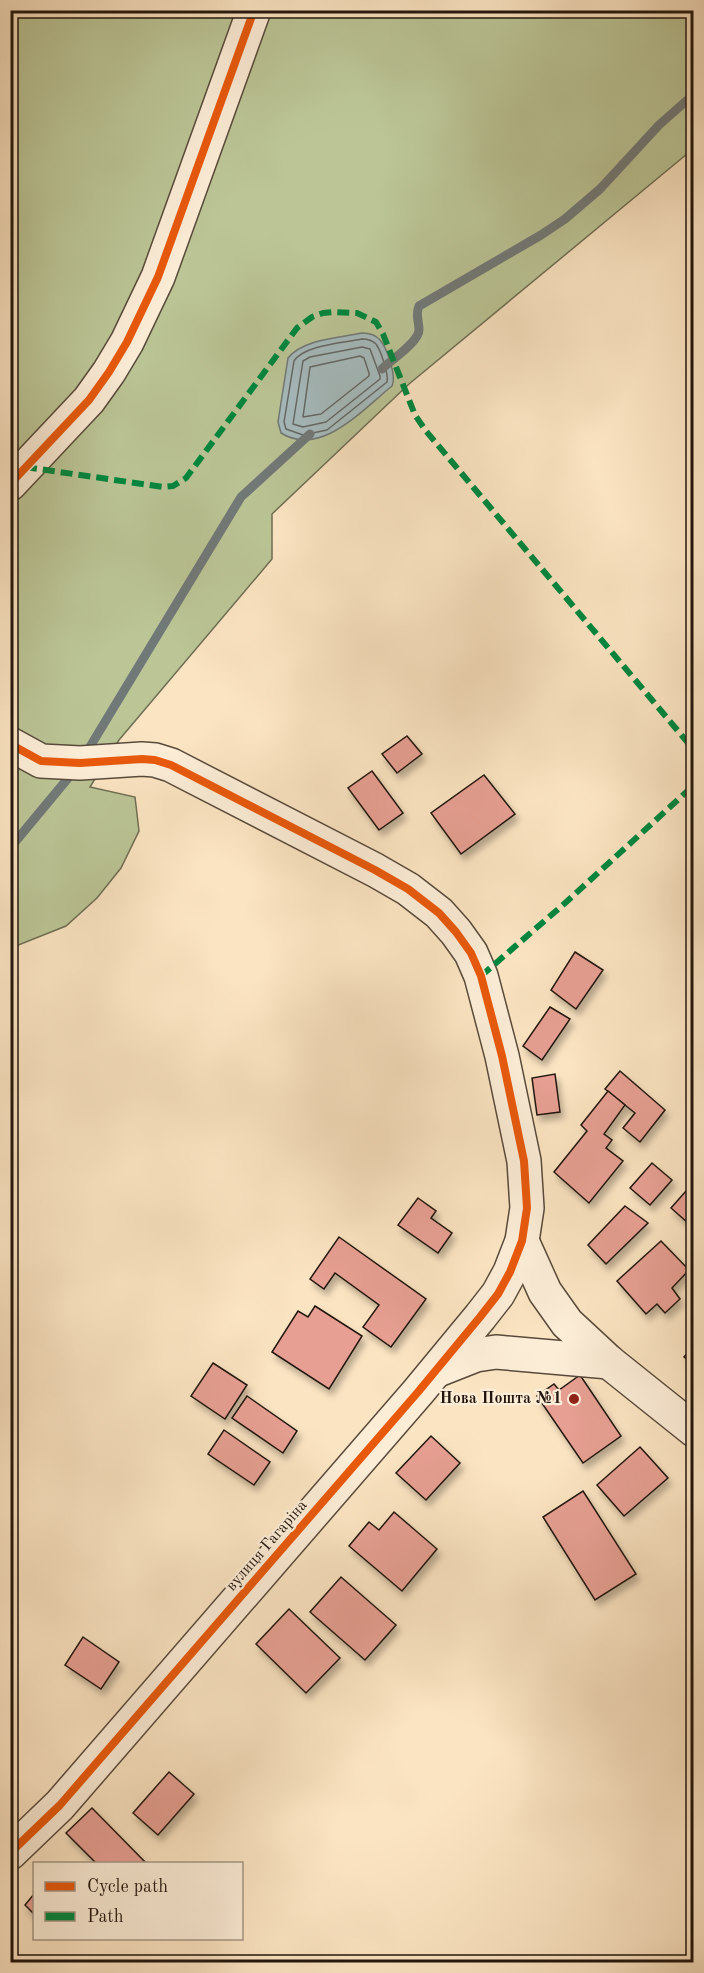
<svg xmlns="http://www.w3.org/2000/svg" width="704" height="1973" viewBox="0 0 704 1973" font-family="'Old Standard TT',serif">
<defs>
<filter id="shadow"><feDropShadow dx="3.5" dy="6" stdDeviation="3" flood-color="#0004"/></filter>
</defs>
<rect width="100%" height="100%" fill="#fbe4c2"/>
<filter id="stains"><feTurbulence type="fractalNoise" baseFrequency=".00333" numOctaves="4"/><feColorMatrix values="0 0 0 0 .2 0 0 0 0 .09 0 0 0 0 .02 0 0 0 .5 -.17"/></filter>
<radialGradient id="worn" r=".72"><stop offset=".6" stop-color="#630" stop-opacity="0"/><stop offset="1" stop-color="#630" stop-opacity=".3"/></radialGradient>
<path fill="#bbc596" stroke="#6e6e52" stroke-width="1.5" d="M11 11H693V149L409 384 272 514V559L119 740 90 787 135 797 139 831 121 868 97 898 66 926 11 948Z"/>
<path fill="#a5bbbe" stroke="#717978" stroke-width="1.5" d="M362 333C368 333 375 334 380 340 387 348 397 377 392 386 363 409 321 458 281 433L278 422 288 358C303 339 339 338 362 333Z"/>
<g fill="none" stroke-linecap="round" stroke-linejoin="round">
<g stroke="#646866" stroke-width="1.5">
<path d="M362 339C367 339 372 340 376 344 381 351 389 375 387 382L327 430 303 435 286 429 284 422 294 361C304 345 344 343 362 339Z"/>
<path d="M362 347 370 349 380 376V379L326 422 303 427 293 424 303 361 310 357Z"/>
<path d="M360 356 364 358 369 373V376L321 414 303 417 310 367Z"/>
</g>
<g stroke="#717978" stroke-width="9">
<path d="M382 369C391 360 419 342 419 330 419 320 415 315 419 306L541 235 565 219 600 189 659 125 694 94"/>
<path d="M85 755 241 497 310 434"/>
<path d="M10 848 74 771"/>
</g>
</g>
<g fill="#e69f92" stroke="#22160e" stroke-width="1.5" filter="url(#shadow)">
<path d="M407 736 422 754 397 773 382 754Z"/>
<path d="M372 771 403 813 379 830 348 788Z"/>
<path d="M484 775 515 814 461 854 431 813Z"/>
<path d="M575 952 603 970 576 1009 551 990Z"/>
<path d="M550 1007 570 1019 542 1060 523 1046Z"/>
<path d="M620 1071 665 1110 640 1142 623 1128 635 1113 605 1089Z"/>
<path d="M555 1074 560 1112 537 1115 532 1078Z"/>
<path d="M608 1091 625 1105 604 1134 612 1140 606 1148 623 1161 589 1203 554 1172 587 1131 581 1125Z"/>
<path d="M652 1163 672 1180 650 1205 630 1188Z"/>
<path d="M694 1182V1215L687 1222 671 1208Z"/>
<path d="M418 1198 436 1211 431 1218 452 1233 438 1253 398 1225Z"/>
<path d="M625 1206 648 1223 606 1264 588 1245Z"/>
<path d="M339 1237 426 1299 391 1347 363 1327 379 1305 335 1273 324 1289 310 1279Z"/>
<path d="M661 1241 689 1270 672 1288 680 1299 665 1313 657 1304 646 1314 617 1281Z"/>
<path d="M315 1306 362 1336 329 1389 272 1352 298 1311 308 1317Z"/>
<path d="M694 1346V1365L684 1357Z"/>
<path d="M213 1363 247 1385 225 1419 191 1396Z"/>
<path d="M580 1375 621 1436 583 1463 537 1396 554 1384 559 1390Z"/>
<path d="M247 1396 297 1431 283 1453 232 1418Z"/>
<path d="M224 1430 270 1462 254 1485 208 1454Z"/>
<path d="M431 1436 460 1463 426 1500 396 1473Z"/>
<path d="M640 1447 668 1478 624 1516 597 1485Z"/>
<path d="M583 1491 636 1574 595 1600 543 1517Z"/>
<path d="M394 1512 437 1549 402 1591 349 1546 369 1522 379 1530Z"/>
<path d="M341 1577 396 1625 365 1660 310 1612Z"/>
<path d="M289 1609 340 1658 306 1693 256 1644Z"/>
<path d="M83 1637 119 1662 101 1689 65 1665Z"/>
<path d="M169 1772 194 1794 158 1835 133 1813Z"/>
<path d="M92 1808 147 1864H97L66 1833Z"/>
<path d="M34 1894V1914L25 1905Z"/>
</g>
<g fill="none" stroke-linecap="round" stroke-linejoin="round">
<g stroke="#584a3b" stroke-width="36">
<g id="minor">
<path d="M10 484 89 400 109 372 127 342 158 277 254 10"/>
<path d="M10 744 41 761 80 763 142 759 155 760 171 765 375 870 408 889 439 913 456 932 471 953 481 976 502 1056 524 1161 527 1208 522 1241 510 1272 498 1294 480 1317 418 1392 60 1805 10 1853"/>
<path d="M522 1241 545 1292 567 1323 609 1362 694 1430"/>
<path d="M438 1370 476 1355 496 1352 609 1362"/>
</g>
</g>
<use href="#minor" stroke="#fcedd7" stroke-width="33"/>
<g stroke="#00873e" stroke-width="6" stroke-dasharray="12 6" stroke-linecap="butt">
<path d="M25 467 163 487 173 486 186 478 297 328 312 317 323 313 334 312 357 313 376 322 383 334 415 415 426 431 694 750"/>
<path d="M481 976 564 904 694 785"/>
</g>
<g stroke="#fcedd7" stroke-width="11">
<g id="cycleway">
<path d="M10 484 89 400 109 372 127 342 158 277 254 10"/>
<path d="M10 744 41 761 80 763 142 759 155 760 171 765 375 870 408 889 439 913 456 932 471 953 481 976 502 1056 524 1161 527 1208 522 1241 510 1272 498 1294 480 1317 418 1392 60 1805 10 1853"/>
</g>
</g>
<use href="#cycleway" stroke="#e8590c" stroke-width="8"/>
</g>
<circle fill="#8f2418" stroke="#fcedd7" stroke-width="2" cx="574" cy="1399" r="6"/>
<g text-anchor="middle" dominant-baseline="central" stroke-width="4.5" stroke-linejoin="round" paint-order="stroke">
<g font-size="16" font-weight="bold" fill="#22160e" stroke="#fcedd7" text-anchor="end">
<text x="562" y="1399">Нова Пошта №1</text>
</g>
<g font-size="16" fill="#22160e" stroke="#fcedd7">
<text transform="translate(267 1546) rotate(-49)">вулиця Гагаріна</text>
</g>
</g>
<rect width="704" height="1973" fill="none" stroke="#fbe4c2" stroke-width="36"/>
<rect x="12" y="12" width="680" height="1949" fill="none" stroke="#22160e" stroke-width="3"/>
<rect x="18" y="18" width="668" height="1937" fill="none" stroke="#22160e" stroke-width="1.5"/>
<rect x="33" y="1862" width="210" height="78" fill="#fcedd7" stroke="#a59787" stroke-width="1.5"/>
<rect x="45" y="1882" width="30" height="9" fill="#e8590c" stroke="#a59787" stroke-width="1.5"/>
<text x="87" y="1892" font-size="18" fill="#22160e">Cycle path</text>
<rect x="45" y="1912" width="30" height="9" fill="#00873e" stroke="#a59787" stroke-width="1.5"/>
<text x="87" y="1922" font-size="18" fill="#22160e">Path</text>
<rect width="100%" height="100%" filter="url(#stains)"/>
<rect width="100%" height="100%" fill="url(#worn)"/>
</svg>
